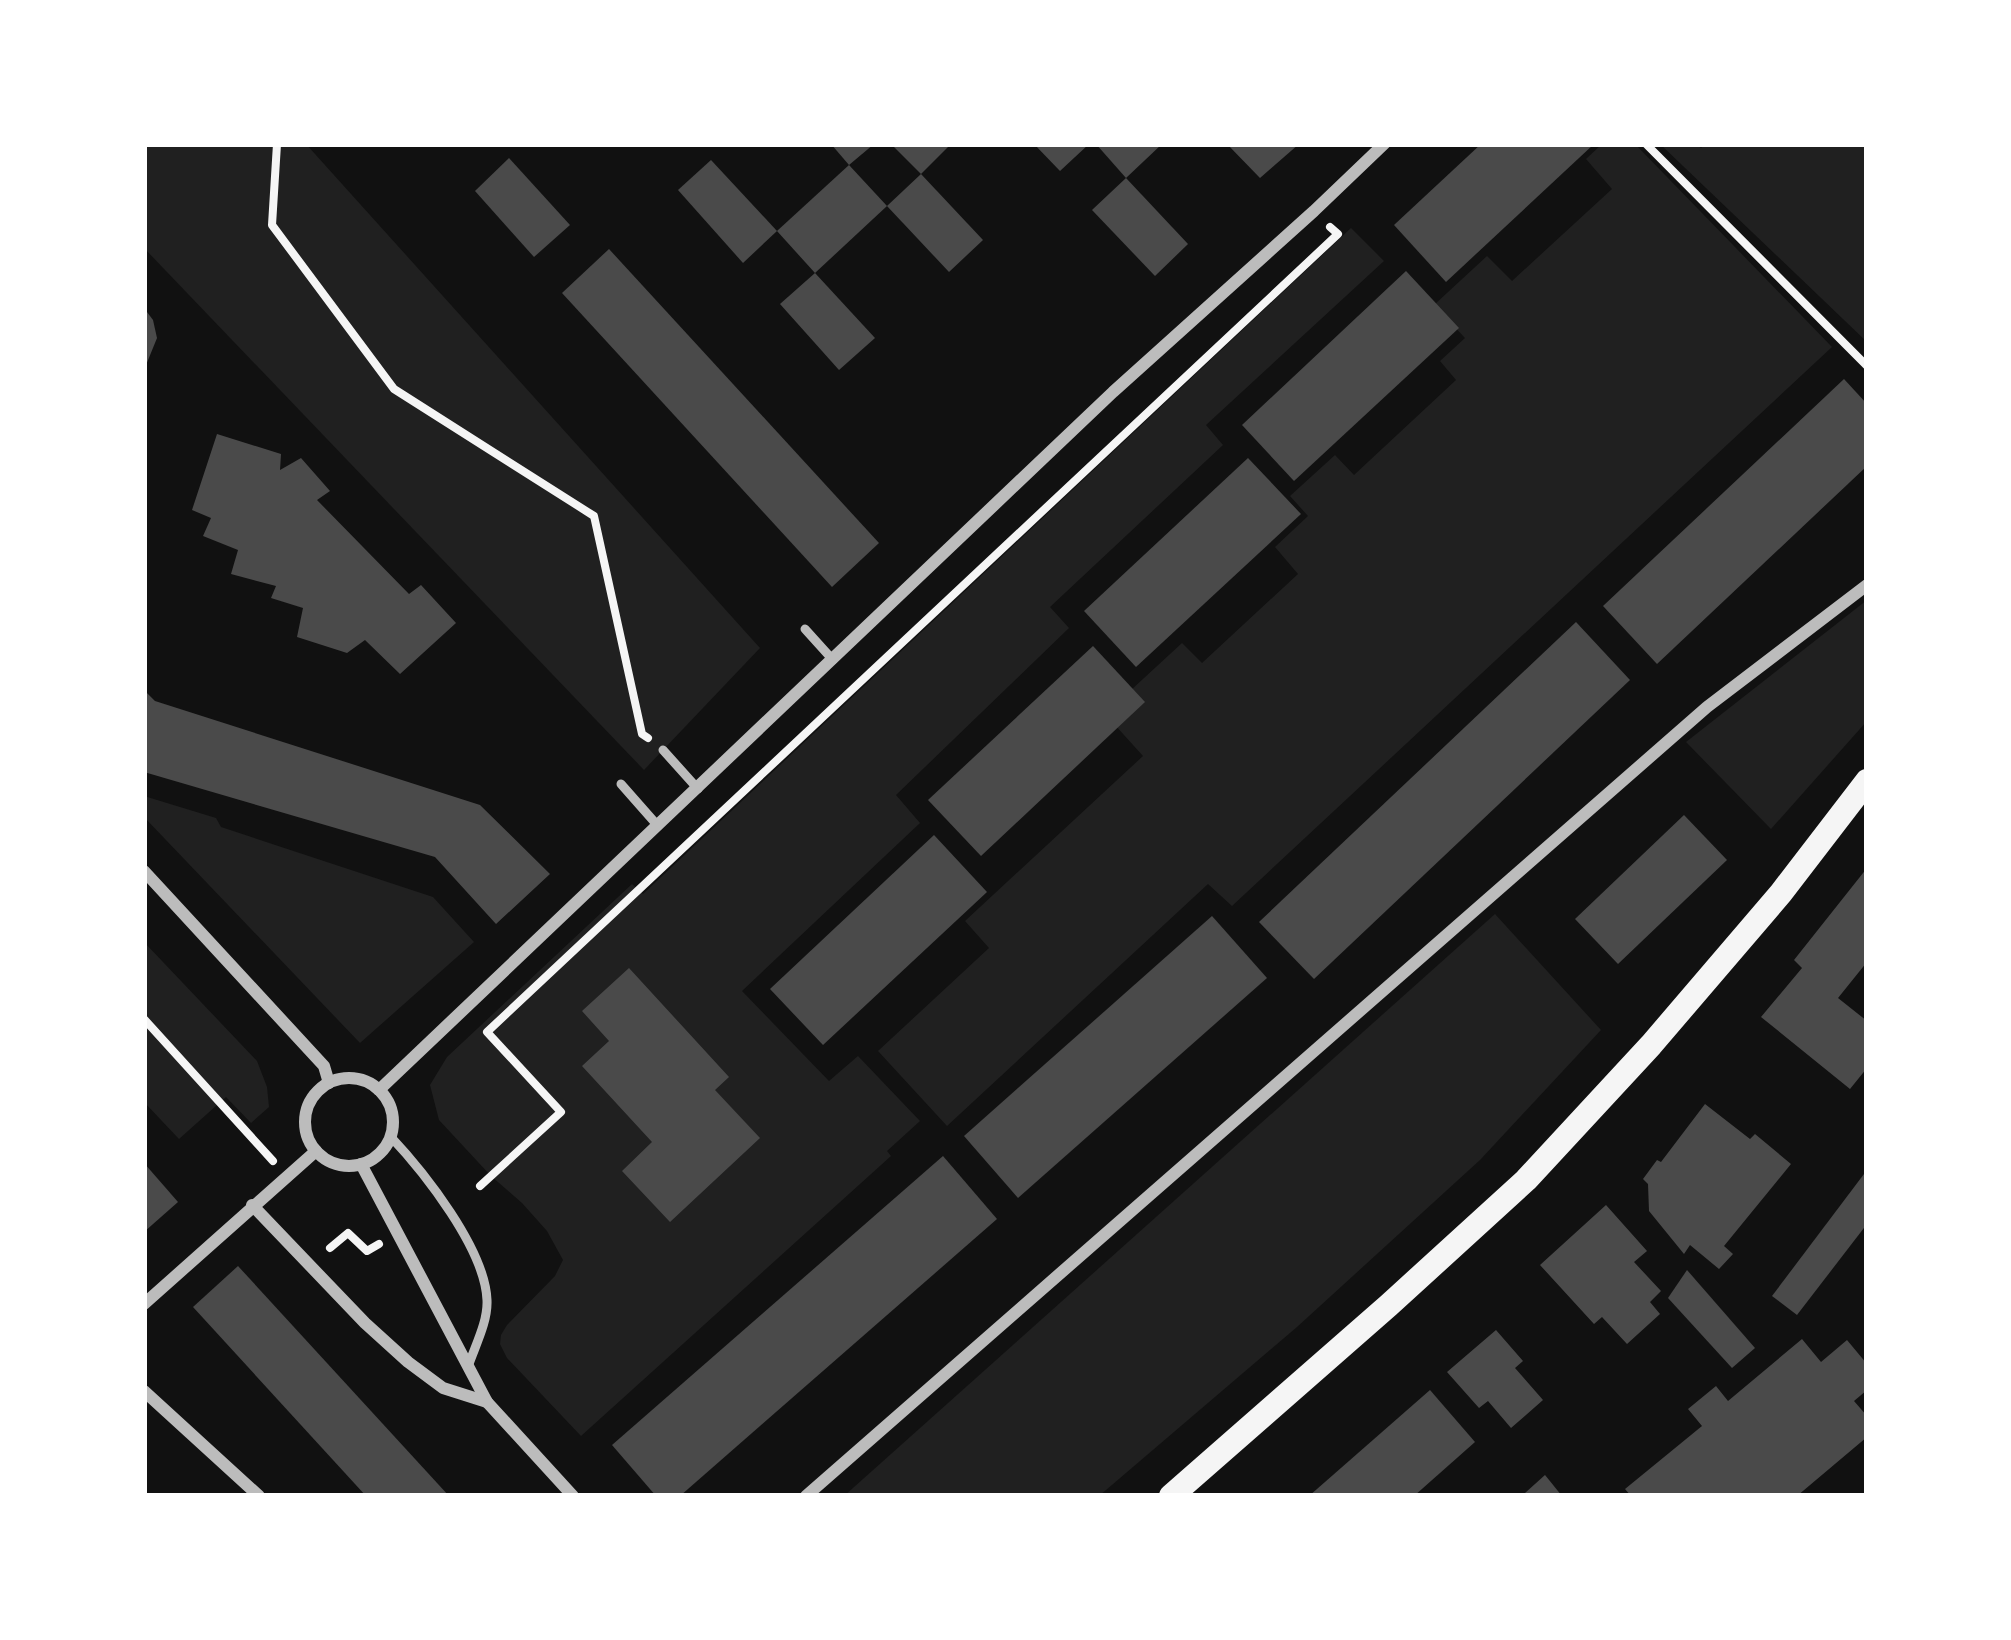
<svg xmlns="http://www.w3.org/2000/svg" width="2011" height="1640" viewBox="0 0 2011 1640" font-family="Raleway,sans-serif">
<rect width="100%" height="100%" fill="#111"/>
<g fill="#202020">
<path d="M144 144H306L760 648 644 770 144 248Z"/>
<path d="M1602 144H1635L1832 347 1232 906 1208 884 947 1126 878 1051 989 948 965 921 1143 756 1105 714 1182 643 1202 663 1298 574 1275 547 1308 516 1290 496 1335 455 1354 475 1456 380 1440 361 1465 338 1434 305 1487 256 1512 281 1612 189 1586 159Z"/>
<path d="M1660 144H1695L1701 148 1706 144H1867V342Z"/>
<path d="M1351 228 1384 261 1206 425 1223 445 1050 607 1069 628 896 795 920 823 742 991 829 1081 858 1056 920 1121 887 1151 891 1156 581 1436 507 1358 500 1344 501 1335 507 1325 555 1276 563 1260 547 1231 522 1203 491 1176 439 1120 430 1085 447 1057 632 884 643 894Z"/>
<path d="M1867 600V721L1771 829 1686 742Z"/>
<path d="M144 796 216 818 221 827 433 897 474 942 360 1043 144 817Z"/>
<path d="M1495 914 1601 1030 1480 1160 1297 1327 1099 1496H844Z"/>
<path d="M144 942 257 1061 267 1087 269 1107 251 1123 226 1097 179 1139 144 1102Z"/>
</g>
<g fill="#4a4a4a">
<path d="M831 144H874L849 165Z"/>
<path d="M891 144H951L921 174Z"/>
<path d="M1034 144H1089L1060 171Z"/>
<path d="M1096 144H1162L1126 178Z"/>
<path d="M1227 144H1299L1260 178Z"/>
<path d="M1481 144H1594L1446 282 1394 225Z"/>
<path d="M509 158 570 225 534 257 475 191Z"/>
<path d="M711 160 777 231 743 263 678 190Z"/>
<path d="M849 165 887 206 815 273 777 231Z"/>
<path d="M921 174 983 240 949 272 887 206Z"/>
<path d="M1126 178 1188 244 1155 276 1092 210Z"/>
<path d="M609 249 879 543 832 587 562 293Z"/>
<path d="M1406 271 1459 328 1294 481 1242 425Z"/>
<path d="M815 273 875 338 839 370 780 304Z"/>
<path d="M144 308 153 320 157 338 144 370Z"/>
<path d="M1844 379 1867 404V466L1657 664 1603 606Z"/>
<path d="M217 434 281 454 280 470 301 458 330 491 317 500 409 594 421 585 456 623 400 674 365 640 347 653 297 637 303 608 271 598 276 586 231 574 238 550 203 536 211 518 192 510Z"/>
<path d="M1248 458 1301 514 1136 667 1084 611Z"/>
<path d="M1576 622 1630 680 1314 979 1259 922Z"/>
<path d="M1093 646 1145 702 981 856 928 800Z"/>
<path d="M144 690 155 701 480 805 550 874 496 924 435 857 144 772Z"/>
<path d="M1684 815 1727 860 1618 964 1575 919Z"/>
<path d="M934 835 987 892 823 1045 770 989Z"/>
<path d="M1867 868V962L1838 998 1867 1021V1068L1850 1089 1761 1017 1802 968 1794 960Z"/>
<path d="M1212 916 1267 978 1018 1198 964 1136Z"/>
<path d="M629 968 729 1077 715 1090 760 1138 670 1222 622 1171 652 1142 582 1066 609 1041 582 1011Z"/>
<path d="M1705 1104 1750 1139 1755 1134 1791 1164 1724 1246 1733 1254 1719 1269 1690 1245 1684 1254 1649 1211 1648 1184 1643 1179 1657 1160 1661 1162Z"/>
<path d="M943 1156 997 1219 680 1496H656L612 1445Z"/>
<path d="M144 1163 178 1202 144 1232Z"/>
<path d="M1867 1170V1224L1797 1315 1772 1296Z"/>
<path d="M1606 1205 1647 1251 1634 1262 1661 1291 1650 1302 1660 1314 1627 1344 1602 1317 1594 1324 1540 1265Z"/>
<path d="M238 1266 449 1496H366L193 1307Z"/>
<path d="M1687 1270 1755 1348 1732 1368 1668 1298Z"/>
<path d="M1496 1330 1523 1361 1515 1368 1543 1400 1511 1428 1488 1401 1479 1408 1447 1372Z"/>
<path d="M1802 1339 1821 1362 1847 1340 1867 1364V1390L1854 1401 1867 1416V1437L1797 1496H1631L1625 1489 1702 1426 1688 1409 1716 1386 1728 1401Z"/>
<path d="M1430 1390 1475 1442 1414 1496H1309Z"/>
<path d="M1545 1475 1562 1496H1528L1525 1493Z"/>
</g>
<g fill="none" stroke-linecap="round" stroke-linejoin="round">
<g stroke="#f5f5f5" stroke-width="8">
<path d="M277 144 272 225 394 389 594 516 642 734 648 738"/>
<path d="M1646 144 1867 366"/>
<path d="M144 1019 273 1161"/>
<path d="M480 1186 561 1112 487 1032 1338 234 1330 227"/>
<path d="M330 1248 348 1233 367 1251 379 1244"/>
</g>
<g stroke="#bcbcbc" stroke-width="9">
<path d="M805 629 833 660"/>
<path d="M663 750 698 789"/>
<path d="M621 784 658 826"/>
<path d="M390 1136C424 1172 485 1249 487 1300 488 1321 476 1344 469 1364"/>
</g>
<g stroke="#bcbcbc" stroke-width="12">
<path d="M144 871 324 1066 329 1083"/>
<circle cx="349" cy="1122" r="44"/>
<path d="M379 1090 1113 392 1314 211 1384 144"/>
<path d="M361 1164 487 1402 573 1496"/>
<path d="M252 1205 365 1323 408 1362 443 1388 487 1402"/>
<path d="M144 1304 316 1151"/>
<path d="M144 1391 259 1496"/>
<path d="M806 1496 1707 707 1867 585"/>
</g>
<path stroke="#f5f5f5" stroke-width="24" d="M1171 1496 1389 1305 1526 1180 1651 1045 1781 893 1867 781"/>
</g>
<rect width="2011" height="1640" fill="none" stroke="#ffffff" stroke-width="294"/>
</svg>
